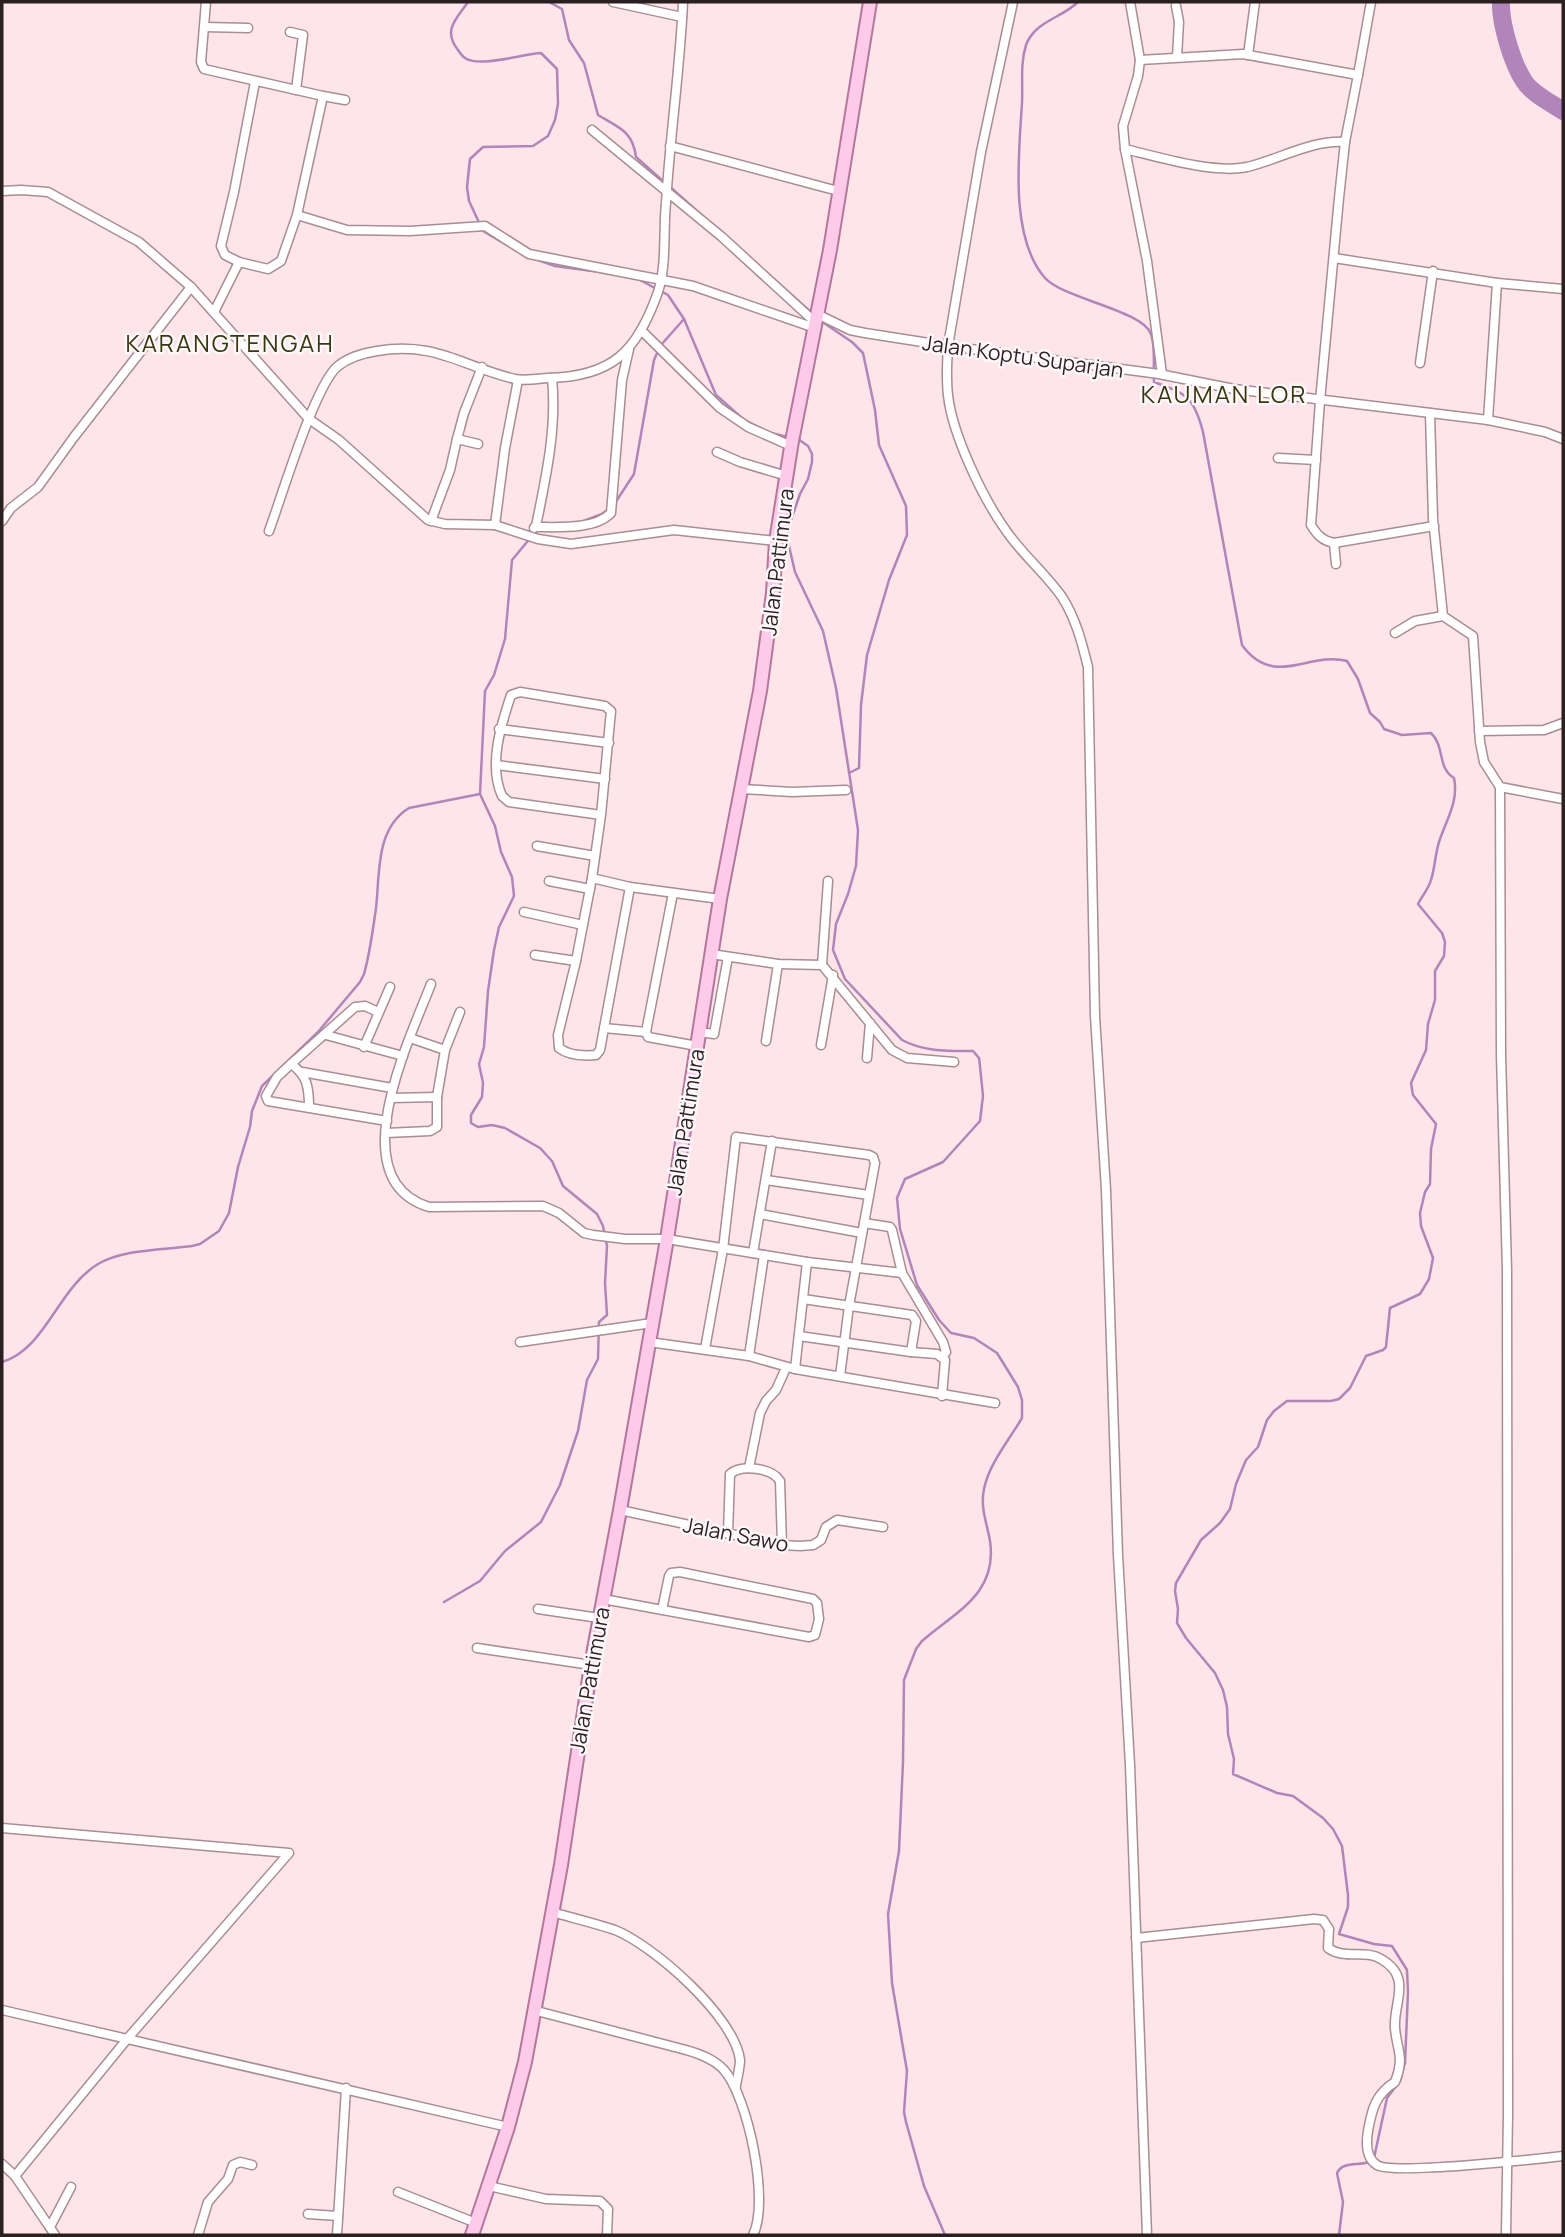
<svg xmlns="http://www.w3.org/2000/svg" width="1565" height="2237" viewBox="0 0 1565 2237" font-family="Manrope,sans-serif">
<rect width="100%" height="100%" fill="#fde5ea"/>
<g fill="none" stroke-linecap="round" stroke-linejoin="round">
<g stroke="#b185b9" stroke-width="2.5">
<path d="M468 2C457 18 442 30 458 50 460 53 462 56 465 58 479 68 523 54 541 53L557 69 558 104 555 120 548 136 533 146 483 147 470 159 467 187 469 201 483 231 522 254"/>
<path d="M549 2 562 9 569 40 584 63 598 115C618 127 633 131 636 157L664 182"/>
<path d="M1078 2C1062 18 1035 21 1026 45 1020 64 1023 84 1022 103 1019 153 1009 237 1045 278 1064 299 1142 310 1151 334 1156 348 1153 367 1154 382 1187 394 1194 397 1203 432L1242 645C1274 689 1308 651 1347 661L1358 679 1370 713 1380 722 1384 729 1402 735 1431 733C1445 746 1437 768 1454 778 1459 802 1446 820 1439 842 1435 855 1435 868 1431 880 1429 888 1422 896 1418 904L1442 933 1445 942 1444 956 1435 971V1000L1428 1024 1426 1050 1411 1083 1413 1095 1436 1124 1431 1149 1430 1184 1425 1192 1420 1213 1421 1226 1433 1258 1429 1279 1420 1294 1390 1308 1386 1347 1383 1350 1366 1356 1350 1388 1339 1399 1331 1401H1287L1274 1411 1267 1420 1258 1447 1246 1460 1236 1484 1230 1509 1220 1523 1201 1540 1176 1583 1175 1591 1178 1609 1177 1623 1186 1638 1215 1673 1223 1690 1227 1707 1228 1734 1234 1759 1233 1774 1277 1793 1293 1796 1323 1818 1333 1829 1342 1846 1348 1895V1907L1339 1934 1374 1944 1392 1946 1407 1970 1408 1992 1405 2063 1400 2081 1387 2098 1374 2158"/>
<path d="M669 186 706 219"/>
<path d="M535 259 555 266 607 273"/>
<path d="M766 272 813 314"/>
<path d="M638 279 668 295 684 319 716 395 743 419 762 429"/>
<path d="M821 321 852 342 863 353 875 410 879 445 906 506 907 535 889 580 867 655 861 705 859 768 849 773"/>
<path d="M661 345 684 319"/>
<path d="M771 433 788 437"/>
<path d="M798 439 808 446 812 454V462L808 479 800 494 788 529 789 546 795 572 823 631 836 688 858 830 856 866 848 894 836 924 833 950 845 979 902 1040C924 1052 949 1051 973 1051L979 1058 980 1066 983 1096 980 1121 943 1162 905 1179 897 1198 900 1229 917 1285 939 1320 951 1333 974 1338 997 1353 1018 1387 1022 1400V1418C1009 1440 989 1464 984 1489 980 1508 987 1523 990 1541 998 1594 955 1612 922 1641L916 1649 904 1680 903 1762 899 1851 888 1914 892 1983 907 2071 904 2112 906 2122 924 2186 945 2235"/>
<path d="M615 503 634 474 654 360 658 351"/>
<path d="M581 522 602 514 610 508"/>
<path d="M2 1362C45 1350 58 1288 98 1264 124 1249 163 1250 192 1246L200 1244 219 1231 229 1213 238 1167 250 1127 252 1111 262 1086 318 1032 360 982 364 974C370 953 373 929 376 908 380 874 375 829 409 808L480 794 485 691 494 675 505 639 512 560 537 530"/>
<path d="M444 1602 480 1581 505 1551 541 1522 560 1485 578 1431 587 1380 598 1359 599 1322 607 1315 605 1283 607 1246 603 1226 597 1214 563 1186 552 1161 540 1148 505 1128 492 1125 478 1127 471 1123V1115L482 1097 483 1083 479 1064 484 1047 488 991 494 950 499 927 514 896 512 877 501 852 495 826 480 794"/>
<path d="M1339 2235 1343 2202 1337 2173C1343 2161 1358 2166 1369 2162"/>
</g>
<path stroke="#b185b9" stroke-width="18" d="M1501 2C1500 22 1512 63 1524 81 1531 93 1551 103 1563 111"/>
<g stroke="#a88d92" stroke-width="11">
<g id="minor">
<path d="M206 2 201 62 204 69 323 96 297 215 281 261 268 269 239 262 214 312"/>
<path d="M613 2 682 17"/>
<path d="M1013 2 981 152 948 346C947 362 946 378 948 395 952 434 983 499 1007 532 1023 555 1046 574 1062 597 1076 619 1082 643 1088 667L1095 1016 1106 1190 1118 1555 1130 1765 1147 2235"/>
<path d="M1130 2 1140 60 1138 76 1123 126 1125 149 1147 261 1162 374"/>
<path d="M1176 6 1179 22 1177 57"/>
<path d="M205 27 248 28"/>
<path d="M290 32 303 35 296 90"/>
<path d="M1248 55 1255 2"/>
<path d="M1140 60 1243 54 1358 75 1371 2"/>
<path d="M1358 75 1345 142 1339 198 1320 401 1311 525C1317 535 1323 541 1334 543L1434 526"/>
<path d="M323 96 345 100"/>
<path d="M592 130 722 237 816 323"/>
<path d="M670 146 838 191"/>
<path d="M1125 149C1158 157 1214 174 1247 167 1280 159 1311 140 1345 142"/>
<path d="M2 191 21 190 48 192 139 242 191 287 309 419 339 440 428 520 445 524 495 525 538 539 571 544 674 530 776 541"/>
<path d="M297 215 347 230 410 231 485 226 529 254 693 286 815 328"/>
<path d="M1334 258 1497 283 1488 420"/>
<path d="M239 262 225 255 221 246 234 192 255 82"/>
<path d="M1497 283 1563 289"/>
<path d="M817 314 850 330 865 333 948 346 1159 374 1234 389 1488 420 1545 432 1563 439"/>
<path d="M641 330 720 408 748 427 791 446"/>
<path d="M1420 363 1433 271"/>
<path d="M1430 413 1433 519 1443 616 1473 636 1480 742 1484 762 1500 787 1563 799"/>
<path d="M478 444 457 439 464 413 482 367"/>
<path d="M717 452 740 462 787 476"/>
<path d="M1278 458 1316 460"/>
<path d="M2 521 11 508 38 487 74 437 191 287"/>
<path d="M431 521 450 470 457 439"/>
<path d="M495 525 505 448 518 380"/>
<path d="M535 527C557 527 595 530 611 513L622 380 629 349"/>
<path d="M534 528 536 526C546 477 557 428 552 378"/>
<path d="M269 531C281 499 315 384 338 366 349 357 364 353 377 351 436 341 463 367 515 379 525 381 537 379 547 378 612 377 637 352 658 292 667 265 663 231 666 203 670 136 680 69 683 2"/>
<path d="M1334 543 1336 564"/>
<path d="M1395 633 1415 621 1443 616"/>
<path d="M499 729 609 743"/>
<path d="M1479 731 1544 730 1563 723"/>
<path d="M497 765 605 779"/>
<path d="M1500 787 1501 1055 1507 1270 1508 2115 1506 2235"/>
<path d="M742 789 792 792 846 790"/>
<path d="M601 815 509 802 502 796C488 765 501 725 511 695L520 692 605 706 611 711 601 815 592 878 630 887 720 899"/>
<path d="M537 846 595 856"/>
<path d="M592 878 576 961 558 1035 559 1048C568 1055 584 1056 596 1055L600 1050 630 887"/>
<path d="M549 881 590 889"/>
<path d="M524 912 583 925"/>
<path d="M711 954 778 964 822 965 892 1050 907 1058 954 1062"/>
<path d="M535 955 576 961"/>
<path d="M822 965 828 881"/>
<path d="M431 984C410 1039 340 1180 429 1207L543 1206 559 1213 584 1233 593 1235 625 1239H667L807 1262 902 1273"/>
<path d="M604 1028 646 1032 673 893"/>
<path d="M646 1032 648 1037 697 1046"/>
<path d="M699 1032 714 1034 728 957"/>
<path d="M326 1035 403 1056"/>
<path d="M766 1041 778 964"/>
<path d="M821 1045 833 975"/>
<path d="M364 1047 390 987"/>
<path d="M445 1050 460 1012"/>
<path d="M867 1058 870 1023"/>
<path d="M291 1064 277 1077 266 1096 268 1101 387 1121"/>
<path d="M302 1072 392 1088"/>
<path d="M391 1098 437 1097"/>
<path d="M309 1107C309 1087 307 1075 291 1064L355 1007 365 1006 378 1012"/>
<path d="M386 1133 430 1131 437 1127V1097L445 1050 410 1038"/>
<path d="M766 1180 869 1195"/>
<path d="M760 1214 862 1233"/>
<path d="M864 1223 890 1227 892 1230 902 1273 943 1342 946 1352 942 1357"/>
<path d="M753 1253 772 1141"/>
<path d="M803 1299 912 1315 916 1321 911 1352"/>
<path d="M799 1336 911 1352 937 1354 945 1360 942 1396"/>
<path d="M520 1342 652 1323"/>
<path d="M649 1342 749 1356 795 1369 995 1403"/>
<path d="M705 1349 723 1249 736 1137 869 1155 873 1157 875 1163 849 1306 840 1376"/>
<path d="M749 1356 764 1255"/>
<path d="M795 1369 807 1262"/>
<path d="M749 1468 760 1413 766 1401 776 1390 786 1368"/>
<path d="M620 1510 782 1545 800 1546 813 1545 821 1540 826 1527 837 1520 883 1527"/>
<path d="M728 1534 730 1474C742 1464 772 1468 780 1481L782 1545"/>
<path d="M603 1599 809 1637 815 1635 819 1619 817 1603 813 1599 680 1572 671 1573 669 1576 662 1610"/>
<path d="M538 1609 599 1618"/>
<path d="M477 1648 591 1665"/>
<path d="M2 1828 289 1853 128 2038 15 2176"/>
<path d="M552 1912C573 1918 594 1923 615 1930 653 1945 735 2017 740 2060 740 2068 737 2078 736 2086"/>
<path d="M1136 1938 1314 1919 1323 1920 1329 1929 1328 1948C1344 1960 1365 1949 1381 1959 1413 1977 1393 2003 1395 2028 1397 2052 1405 2056 1395 2082 1376 2094 1372 2108 1368 2131 1366 2143 1366 2158 1377 2165 1391 2175 1538 2159 1563 2156"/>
<path d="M2 2010 508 2127"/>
<path d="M533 2010 686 2050C700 2054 714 2059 724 2070 748 2097 770 2202 753 2235"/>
<path d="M2 2164 15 2176 55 2235"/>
<path d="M489 2186 546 2199 600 2201 608 2209 607 2235"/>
<path d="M398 2192 476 2223"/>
<path d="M308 2214 338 2216"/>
<path d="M50 2227 71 2187"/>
<path d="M198 2235 208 2202 228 2179 233 2165 240 2162 252 2165"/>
<path d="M337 2235 346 2088"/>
</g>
</g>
<g stroke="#b3779b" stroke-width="16">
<path id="primary" d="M472 2235 508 2127 525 2062 561 1865 591 1665 620 1510 667 1239 720 899 760 691 773 593 776 541 792 441 830 250 870 2"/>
</g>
<use href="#minor" stroke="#fff" stroke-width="8"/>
<use href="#primary" stroke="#fecaea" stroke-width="12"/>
</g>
<g text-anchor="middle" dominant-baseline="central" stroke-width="5" stroke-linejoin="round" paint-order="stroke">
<g font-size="21" fill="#2a1f21" stroke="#fef7f9">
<text transform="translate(1023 356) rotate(8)">Jalan Koptu Suparjan</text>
<text transform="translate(777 562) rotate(-83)">Jalan Pattimura</text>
<text transform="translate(685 1122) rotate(-81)">Jalan Pattimura</text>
<text transform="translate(736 1534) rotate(11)">Jalan Sawo</text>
<text transform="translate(589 1680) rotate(-80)">Jalan Pattimura</text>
</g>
<g font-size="24" letter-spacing="2" fill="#36380f" stroke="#fef7f9">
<text x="230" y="342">KARANGTENGAH</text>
<text x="1224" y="393">KAUMAN LOR</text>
</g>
</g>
<rect width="1565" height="2237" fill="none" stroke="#2a1f21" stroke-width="7"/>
</svg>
